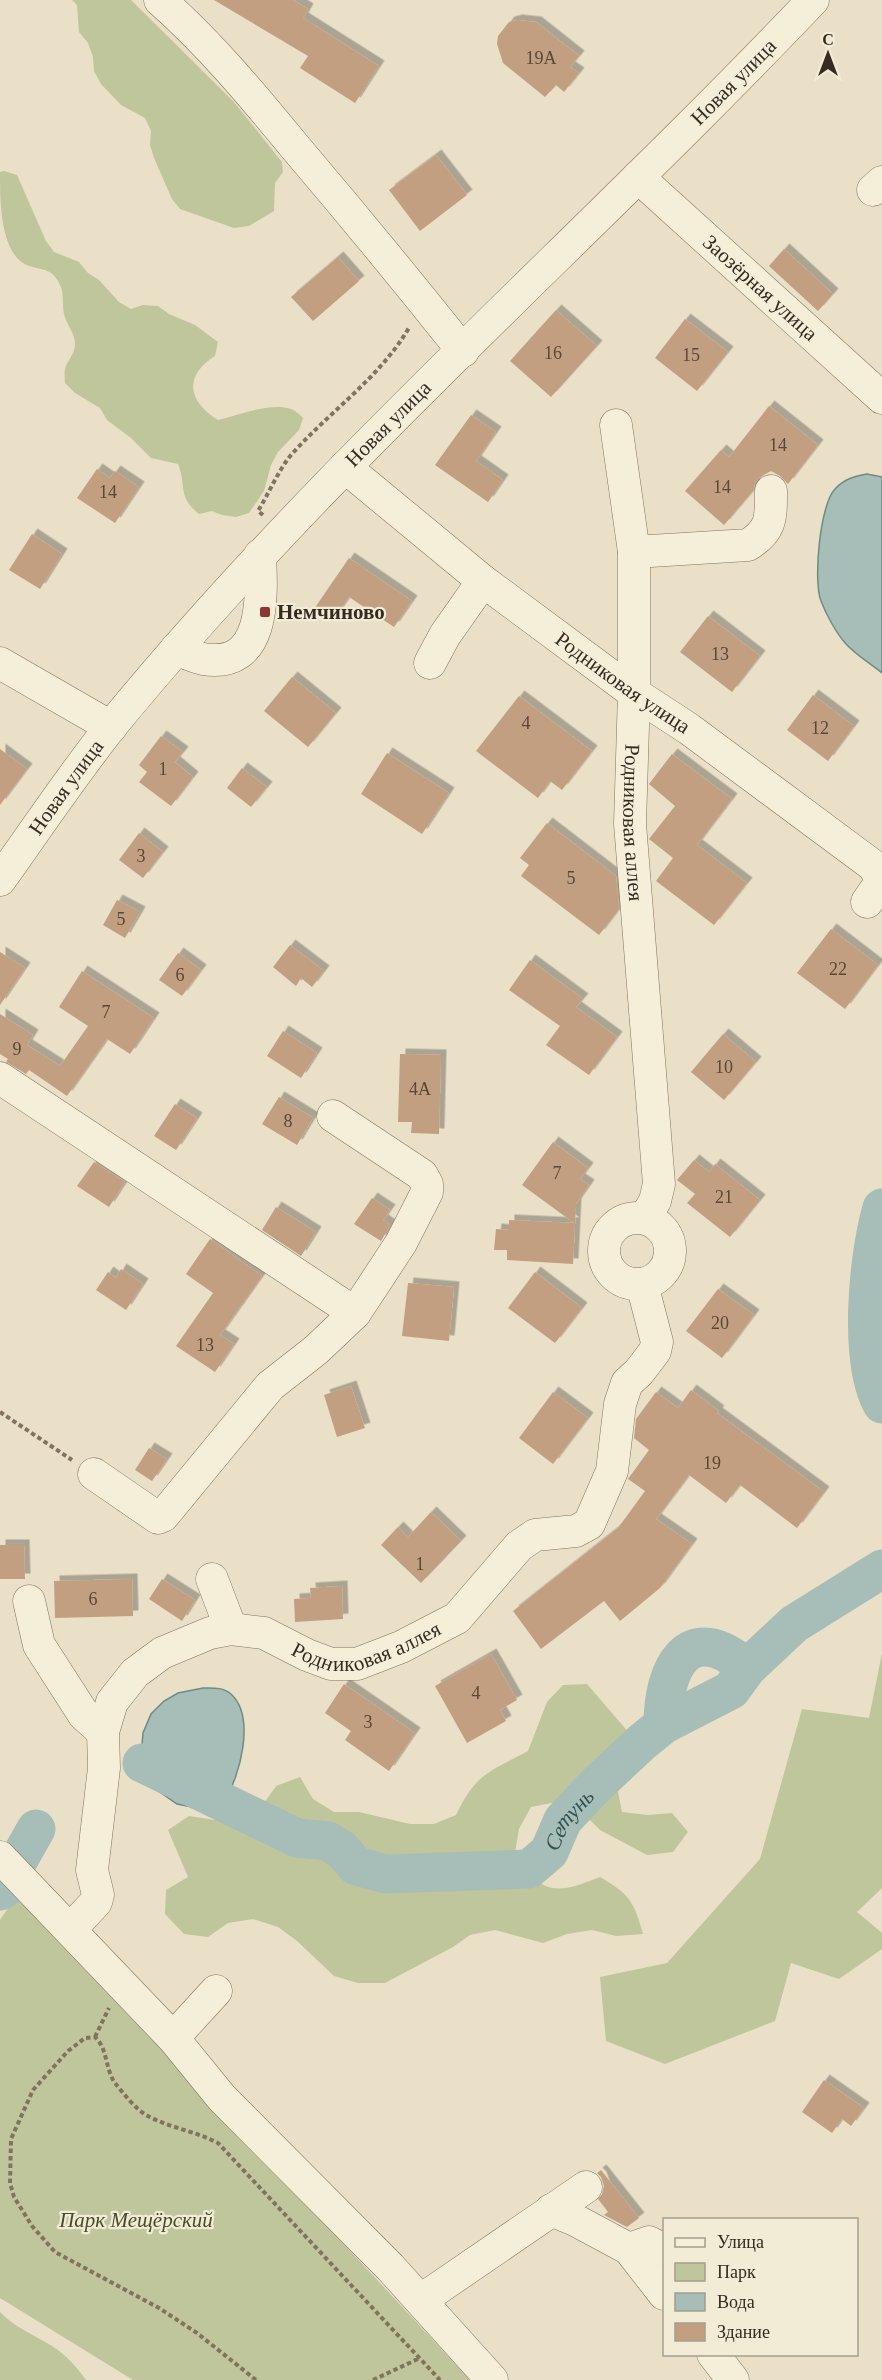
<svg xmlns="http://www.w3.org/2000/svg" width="882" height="2380" viewBox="0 0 882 2380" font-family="Georgia,serif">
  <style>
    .green { fill: #bfc69c }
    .water { fill: #a7bdb8; stroke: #6f8b85; stroke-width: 1.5 }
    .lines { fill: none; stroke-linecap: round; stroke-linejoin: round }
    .river { stroke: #a7bdb8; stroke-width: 39 }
    .building { fill: #c39f81; filter: url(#shadow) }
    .minor-casing { stroke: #83735e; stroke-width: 33 }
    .path { stroke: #83735e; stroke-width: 4; stroke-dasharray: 4.5 3; stroke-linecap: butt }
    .minor { stroke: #f5eed9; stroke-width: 32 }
    .poi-dot { fill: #8b3835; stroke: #f2ebd5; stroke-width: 2 }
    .labels { text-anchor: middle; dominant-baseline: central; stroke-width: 4.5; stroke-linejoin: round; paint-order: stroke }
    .number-label { font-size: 18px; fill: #584838 }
    .street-label { font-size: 21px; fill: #352b20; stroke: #f2ebd5 }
    .poi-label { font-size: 21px; font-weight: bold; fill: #352b20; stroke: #f2ebd5; text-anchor: start }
    .park-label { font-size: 21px; font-style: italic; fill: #444f29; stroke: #f2ebd5 }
    .water-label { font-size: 22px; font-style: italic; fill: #315352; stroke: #f2ebd5 }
  </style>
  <defs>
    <filter id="shadow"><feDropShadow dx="5.5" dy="-5.5" stdDeviation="0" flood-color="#0004"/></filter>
  </defs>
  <rect width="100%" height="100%" fill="#e9e0c7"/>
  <!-- green -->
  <path class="green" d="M 72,0 L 131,0 L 234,102 L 282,162 L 283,172 L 275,183 L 274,211 L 249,226 L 234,228 L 180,209 L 172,199 L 154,158 L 150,145 L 151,131 L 145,118 L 121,105 L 101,84 L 94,71 L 93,57 L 88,43 L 79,32 L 77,5 Z
    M 4,171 L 17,175 L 46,241 L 54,252 L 79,262 L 88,273 L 99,280 L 119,302 L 131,309 L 143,305 L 158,306 L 169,314 L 195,325 L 218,342 L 215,356 C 183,376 188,402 218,420 C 239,415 270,402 291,409 C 295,410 300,415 303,418 L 299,430 L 278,452 L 271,465 L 264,491 L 249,513 L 236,517 L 222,515 L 212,511 L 199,514 C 177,496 187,487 178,464 L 151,458 L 131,438 L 107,420 L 100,408 L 75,393 L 65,383 C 65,379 64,373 65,369 C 67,360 75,355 75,344 C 75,333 66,324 64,314 C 62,305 64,295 61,287 C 53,268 45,271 29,266 C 0,256 0,201 0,172 Z
    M 882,1653 L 882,1888 L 857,1912 L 882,1933 L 882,1949 L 839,1979 L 791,1963 L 775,2021 L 665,2064 L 606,2041 L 600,1977 L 667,1963 L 760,1859 L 802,1709 L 869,1718 Z
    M 587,1684 L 636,1741 L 629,1765 L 617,1787 L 622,1812 L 648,1815 L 672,1813 L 688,1832 L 673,1852 L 647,1855 L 600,1830 L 582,1812 L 557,1802 L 531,1807 L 519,1829 L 515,1853 C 540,1895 556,1895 600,1877 C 629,1894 634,1901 643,1934 L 616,1936 L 592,1930 L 567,1934 L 543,1943 L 495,1930 L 470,1935 L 453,1947 L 385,1983 L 358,1983 L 334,1976 L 297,1941 L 278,1927 L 253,1919 L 228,1923 L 208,1937 L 184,1934 L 165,1914 L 166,1890 L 188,1877 L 168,1830 L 189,1816 L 215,1820 L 240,1818 L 262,1806 L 276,1786 L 300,1777 L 313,1799 L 334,1812 L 359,1812 L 410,1824 L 434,1824 L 456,1815 C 476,1773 489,1772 528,1751 L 547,1702 L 563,1685 Z
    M 18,1893 L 470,2380 L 133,2380 L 0,2298 L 0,1920 Z
    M 0,2312 C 14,2327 34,2335 52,2346 C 66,2355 77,2367 86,2380 L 0,2380 Z"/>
  <!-- water -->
  <path class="water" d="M 867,474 L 882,477 L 882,673 C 871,664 856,655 846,644 C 836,633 826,614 821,601 C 813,581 820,504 835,489 C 844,479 855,476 867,474 Z
    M 203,1688 C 213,1688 223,1687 231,1694 C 256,1717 240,1777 224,1801 L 197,1808 L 177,1804 L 154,1788 L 141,1757 L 143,1733 L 151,1714 L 164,1701 L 178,1693 Z"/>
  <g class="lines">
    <!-- river -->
    <g class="river">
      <path d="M 882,1208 C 868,1256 858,1360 882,1404"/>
      <path d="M 663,1725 C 663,1668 688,1617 747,1668"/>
      <path id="s1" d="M 142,1763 L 297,1838 L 328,1841 L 342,1850 L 356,1866 L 386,1874 L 529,1869 L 549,1852 L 563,1820 L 595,1786 L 642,1742 L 663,1725 L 731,1690 L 747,1668 L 794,1624 L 882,1569"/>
      <path d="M 0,1891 L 8,1886 L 14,1868 L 36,1829"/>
    </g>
  </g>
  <!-- building -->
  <path class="building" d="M 214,0 L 293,0 L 308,9 L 303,18 L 379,66 L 355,103 L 300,68 L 308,56 Z
    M 517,20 L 536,22 L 579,56 L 570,67 L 579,73 L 564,92 L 556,85 L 545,97 L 503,63 L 497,44 L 498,36 L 509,22 Z
    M 436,155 L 467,195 L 420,231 L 389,190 Z
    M 784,249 L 833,294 L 818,311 L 769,266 Z
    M 338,257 L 359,281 L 313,321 L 291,297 Z
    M 556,310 L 597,346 L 551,397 L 510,361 Z
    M 685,319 L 728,352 L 697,391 L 655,358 Z
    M 769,406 L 818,445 L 788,484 L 780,476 L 771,471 L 762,476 L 755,483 L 753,491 L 724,525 L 685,491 L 721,450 L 729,457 Z
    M 471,415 L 496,432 L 476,461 L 503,480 L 488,502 L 435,465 Z
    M 97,469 L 110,478 L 115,471 L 139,487 L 115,523 L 77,498 Z
    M 32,534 L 62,554 L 40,589 L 9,570 Z
    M 349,558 L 412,601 L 394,627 L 349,597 L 332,621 L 314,609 Z
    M 708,616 L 760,656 L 732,692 L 680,652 Z
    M 292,677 L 336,713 L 308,747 L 264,711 Z
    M 813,695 L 854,726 L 828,761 L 787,730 Z
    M 519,696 L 592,751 L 562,790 L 550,781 L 538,798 L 476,751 Z
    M 161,736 L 183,752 L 175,762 L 193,777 L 171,806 L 139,782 L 147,772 L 139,765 Z
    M 0,749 L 27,769 L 0,805 Z
    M 387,753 L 449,793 L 422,834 L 361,794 Z
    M 672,754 L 732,799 L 697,845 L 747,883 L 714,925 L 656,881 L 673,858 L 649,839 L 675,806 L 649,784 Z
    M 242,768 L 267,787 L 251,807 L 227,788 Z
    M 547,823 L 616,876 L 619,909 L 599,935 L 521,876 L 529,865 L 520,858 Z
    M 139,833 L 163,852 L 143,878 L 119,860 Z
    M 117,900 L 140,912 L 125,938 L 103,925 Z
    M 831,929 L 878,965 L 845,1009 L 797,973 Z
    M 290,945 L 324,971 L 312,987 L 301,978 L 296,986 L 273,967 Z
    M 0,952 L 25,968 L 0,1005 Z
    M 178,953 L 201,970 L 182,996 L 159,980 Z
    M 530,960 L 583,999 L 576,1007 L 617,1037 L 589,1075 L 546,1045 L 560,1026 L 509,990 Z
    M 82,971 L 154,1018 L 130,1054 L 107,1039 L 67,1096 L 29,1070 L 26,1074 L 6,1062 L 8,1059 L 0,1054 L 0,1014 L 33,1035 L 27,1045 L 60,1066 L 88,1026 L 59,1007 Z
    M 283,1031 L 317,1053 L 301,1078 L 267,1056 Z
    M 723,1034 L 756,1062 L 724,1100 L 691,1072 Z
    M 400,1054 L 441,1055 L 439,1134 L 411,1133 L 412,1122 L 398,1122 Z
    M 279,1097 L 313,1118 L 297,1145 L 262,1124 Z
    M 175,1104 L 197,1118 L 176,1150 L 154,1136 Z
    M 553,1142 L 588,1168 L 580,1179 L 589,1185 L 576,1204 L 573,1264 L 507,1260 L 507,1250 L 494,1250 L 496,1229 L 509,1230 L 509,1220 L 574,1223 L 522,1185 Z
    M 694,1160 L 709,1172 L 715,1164 L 760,1200 L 730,1237 L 687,1203 L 695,1194 L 677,1180 Z
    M 94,1162 L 125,1182 L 109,1207 L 77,1186 Z
    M 372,1198 L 390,1210 L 383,1220 L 390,1225 L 381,1241 L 354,1224 Z
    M 276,1207 L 316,1232 L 301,1256 L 262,1230 Z
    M 210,1239 L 262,1276 L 220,1335 L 234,1344 L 215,1372 L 176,1346 L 213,1293 L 186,1274 Z
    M 121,1269 L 143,1284 L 126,1310 L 96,1290 L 108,1272 L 116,1278 Z
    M 535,1272 L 582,1308 L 555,1343 L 508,1308 Z
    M 408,1283 L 454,1287 L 449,1341 L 402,1336 Z
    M 718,1289 L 754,1315 L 722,1358 L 686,1331 Z
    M 351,1386 L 365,1428 L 337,1437 L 324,1395 Z
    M 691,1390 L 719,1411 L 717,1413 L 824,1492 L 797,1528 L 740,1485 L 726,1503 L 689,1475 L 656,1519 L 692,1544 L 660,1588 L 620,1621 L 604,1601 L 541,1649 L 513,1611 L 618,1528 L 645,1491 L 628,1479 L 649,1450 L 634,1438 L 636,1419 L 656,1392 L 678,1408 Z
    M 553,1392 L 588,1418 L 553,1464 L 519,1438 Z
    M 149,1448 L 167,1459 L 152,1481 L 135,1470 Z
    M 431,1512 L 461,1541 L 421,1583 L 381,1545 L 398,1527 L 408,1537 Z
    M 0,1545 L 24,1545 L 25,1579 L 0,1579 Z
    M 132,1579 L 133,1616 L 55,1618 L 54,1581 Z
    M 162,1579 L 195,1600 L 182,1621 L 149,1599 Z
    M 342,1586 L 343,1619 L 295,1622 L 294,1599 L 311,1598 L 310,1588 Z
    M 491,1654 L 517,1700 L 500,1710 L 506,1721 L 467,1743 L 435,1686 Z
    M 344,1684 L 415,1733 L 389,1771 L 345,1740 L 351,1731 L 325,1713 Z
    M 824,2080 L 864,2108 L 851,2126 L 842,2119 L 832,2133 L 802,2112 Z
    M 601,2170 L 639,2218 L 627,2227 L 604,2215 L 608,2212 L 598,2199 L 602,2194 L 604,2186 L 601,2177 L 597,2173 Z"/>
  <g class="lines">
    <defs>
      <g id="minor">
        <path d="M 160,0 C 210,44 253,96 295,147 C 352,214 408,282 463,351"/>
        <path id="s2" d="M 638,177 L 882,398"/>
        <path d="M 873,190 L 882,182"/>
        <path id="s3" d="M 616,425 L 634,552 L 634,693 L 630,824 L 659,1184 L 655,1201 L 645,1218"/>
        <path id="s4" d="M 345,467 L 483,581 L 634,693 L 689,729 L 875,867 L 881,882 L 867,902"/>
        <path d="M 634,552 L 748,545 C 772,530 771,518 771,491"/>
        <path d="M 176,649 C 185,653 194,657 203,659 C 266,670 262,596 260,555"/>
        <path d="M 0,663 L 111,727"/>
        <path d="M 430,663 L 445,635 L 483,581"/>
        <path id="s5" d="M 0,880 C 37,828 73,774 113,724 C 326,464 582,243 813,0"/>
        <path d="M 0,1078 L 355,1313"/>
        <circle cx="637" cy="1251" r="33"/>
        <path d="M 94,1474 L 158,1518 L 163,1516 L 270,1386 L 316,1350 L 355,1313 L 401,1243 L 427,1192 L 427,1184 L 422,1175 L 333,1116"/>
        <path d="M 212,1579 L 231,1629"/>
        <path d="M 29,1601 L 39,1645 L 84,1715 L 103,1732"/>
        <path d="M 0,1857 L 173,2038 L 222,2098 L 390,2267 L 492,2380"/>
        <path id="s6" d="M 70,1930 L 96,1902 L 98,1895 L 92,1870 L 104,1768 L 103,1732 L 112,1702 L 135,1673 L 162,1653 L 210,1633 L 231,1629 L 264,1633 L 307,1655 L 331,1664 L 357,1664 L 401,1647 L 457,1618 L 519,1546 L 535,1535 L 576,1531 L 589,1524 L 612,1471 L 620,1404 L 627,1383 L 639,1372 L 655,1351 L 657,1342 L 642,1284"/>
        <path d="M 173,2038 L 216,1991"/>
        <path d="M 551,2210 L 575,2220 L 629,2249 L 664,2294"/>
        <path d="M 629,2249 L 649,2242 L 664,2250"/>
        <path d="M 421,2300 L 586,2187"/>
        <path d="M 713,2354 L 733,2380"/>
      </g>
    </defs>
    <!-- minor casing -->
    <use href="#minor" class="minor-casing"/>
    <!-- path -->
    <path class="path" d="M 263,515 L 258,511 C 269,493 278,471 291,455 C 330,411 381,377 410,326
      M 0,1412 L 72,1460
      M 95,2037 L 109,2008
      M 256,2380 L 197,2333 L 159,2308 L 55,2252 L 32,2226 L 14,2197 L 10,2183 L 11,2139 L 33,2090 L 68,2051 L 85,2038 L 95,2037 C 108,2049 105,2069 115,2083 C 124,2094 136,2110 148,2116 C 170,2128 195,2131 218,2143 L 440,2380
      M 373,2380 L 420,2358"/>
    <!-- minor -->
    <use href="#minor" class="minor"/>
  </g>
  <!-- markers -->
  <rect class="poi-dot" x="259" y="606" width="12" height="12" rx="3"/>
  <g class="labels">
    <!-- number labels -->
    <g class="number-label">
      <text x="541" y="58">19А</text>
      <text x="553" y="353">16</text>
      <text x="691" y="355">15</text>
      <text x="778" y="445">14</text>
      <text x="722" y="487">14</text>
      <text x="108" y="492">14</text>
      <text x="720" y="654">13</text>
      <text x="526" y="723">4</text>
      <text x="820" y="728">12</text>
      <text x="163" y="769">1</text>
      <text x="141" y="856">3</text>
      <text x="571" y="878">5</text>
      <text x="121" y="919">5</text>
      <text x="838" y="969">22</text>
      <text x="180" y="975">6</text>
      <text x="106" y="1012">7</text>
      <text x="17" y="1049">9</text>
      <text x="724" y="1067">10</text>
      <text x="420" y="1089">4А</text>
      <text x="288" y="1121">8</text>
      <text x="557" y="1173">7</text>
      <text x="724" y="1197">21</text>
      <text x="720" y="1323">20</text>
      <text x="205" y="1345">13</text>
      <text x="712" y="1463">19</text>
      <text x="420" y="1564">1</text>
      <text x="93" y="1599">6</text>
      <text x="476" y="1693">4</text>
      <text x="368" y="1722">3</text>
    </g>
    <!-- street labels -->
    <g class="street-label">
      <text stroke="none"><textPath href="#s5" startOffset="1086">Новая улица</textPath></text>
      <text stroke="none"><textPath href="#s2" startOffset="165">Заозёрная улица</textPath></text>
      <text stroke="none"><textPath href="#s5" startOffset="600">Новая улица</textPath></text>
      <text stroke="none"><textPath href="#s4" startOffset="352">Родниковая улица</textPath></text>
      <text stroke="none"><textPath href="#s5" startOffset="114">Новая улица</textPath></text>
      <text stroke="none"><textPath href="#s3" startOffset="399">Родниковая аллея</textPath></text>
      <text stroke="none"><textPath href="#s6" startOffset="530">Родниковая аллея</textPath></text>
    </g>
    <!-- poi labels -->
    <g class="poi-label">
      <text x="277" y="612">Немчиново</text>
    </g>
    <!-- park labels -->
    <g class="park-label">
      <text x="136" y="2220">Парк Мещёрский</text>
    </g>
    <!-- water labels -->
    <g class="water-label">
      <text stroke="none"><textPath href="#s1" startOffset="480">Сетунь</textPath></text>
    </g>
  </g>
  <!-- legend -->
  <rect x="663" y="2218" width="195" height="138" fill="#f2ebd5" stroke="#a69e8d" stroke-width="1.5"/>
  <rect x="675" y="2238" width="30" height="9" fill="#f5eed9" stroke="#a69e8d" stroke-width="1.5"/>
  <text x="717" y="2248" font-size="18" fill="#352b20">Улица</text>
  <rect x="675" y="2263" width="30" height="18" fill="#bfc69c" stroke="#a69e8d" stroke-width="1.5"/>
  <text x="717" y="2278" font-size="18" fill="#352b20">Парк</text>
  <rect x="675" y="2293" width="30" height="18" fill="#a7bdb8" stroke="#a69e8d" stroke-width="1.5"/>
  <text x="717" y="2308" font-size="18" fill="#352b20">Вода</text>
  <rect x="675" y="2323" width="30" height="18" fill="#c39f81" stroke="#a69e8d" stroke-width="1.5"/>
  <text x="717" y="2338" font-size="18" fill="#352b20">Здание</text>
  <!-- north arrow -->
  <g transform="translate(828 54)" stroke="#f2ebd5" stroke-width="4.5" paint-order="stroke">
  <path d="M0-4.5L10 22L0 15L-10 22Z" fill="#352b20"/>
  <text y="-9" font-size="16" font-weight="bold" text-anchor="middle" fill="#352b20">С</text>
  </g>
</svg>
